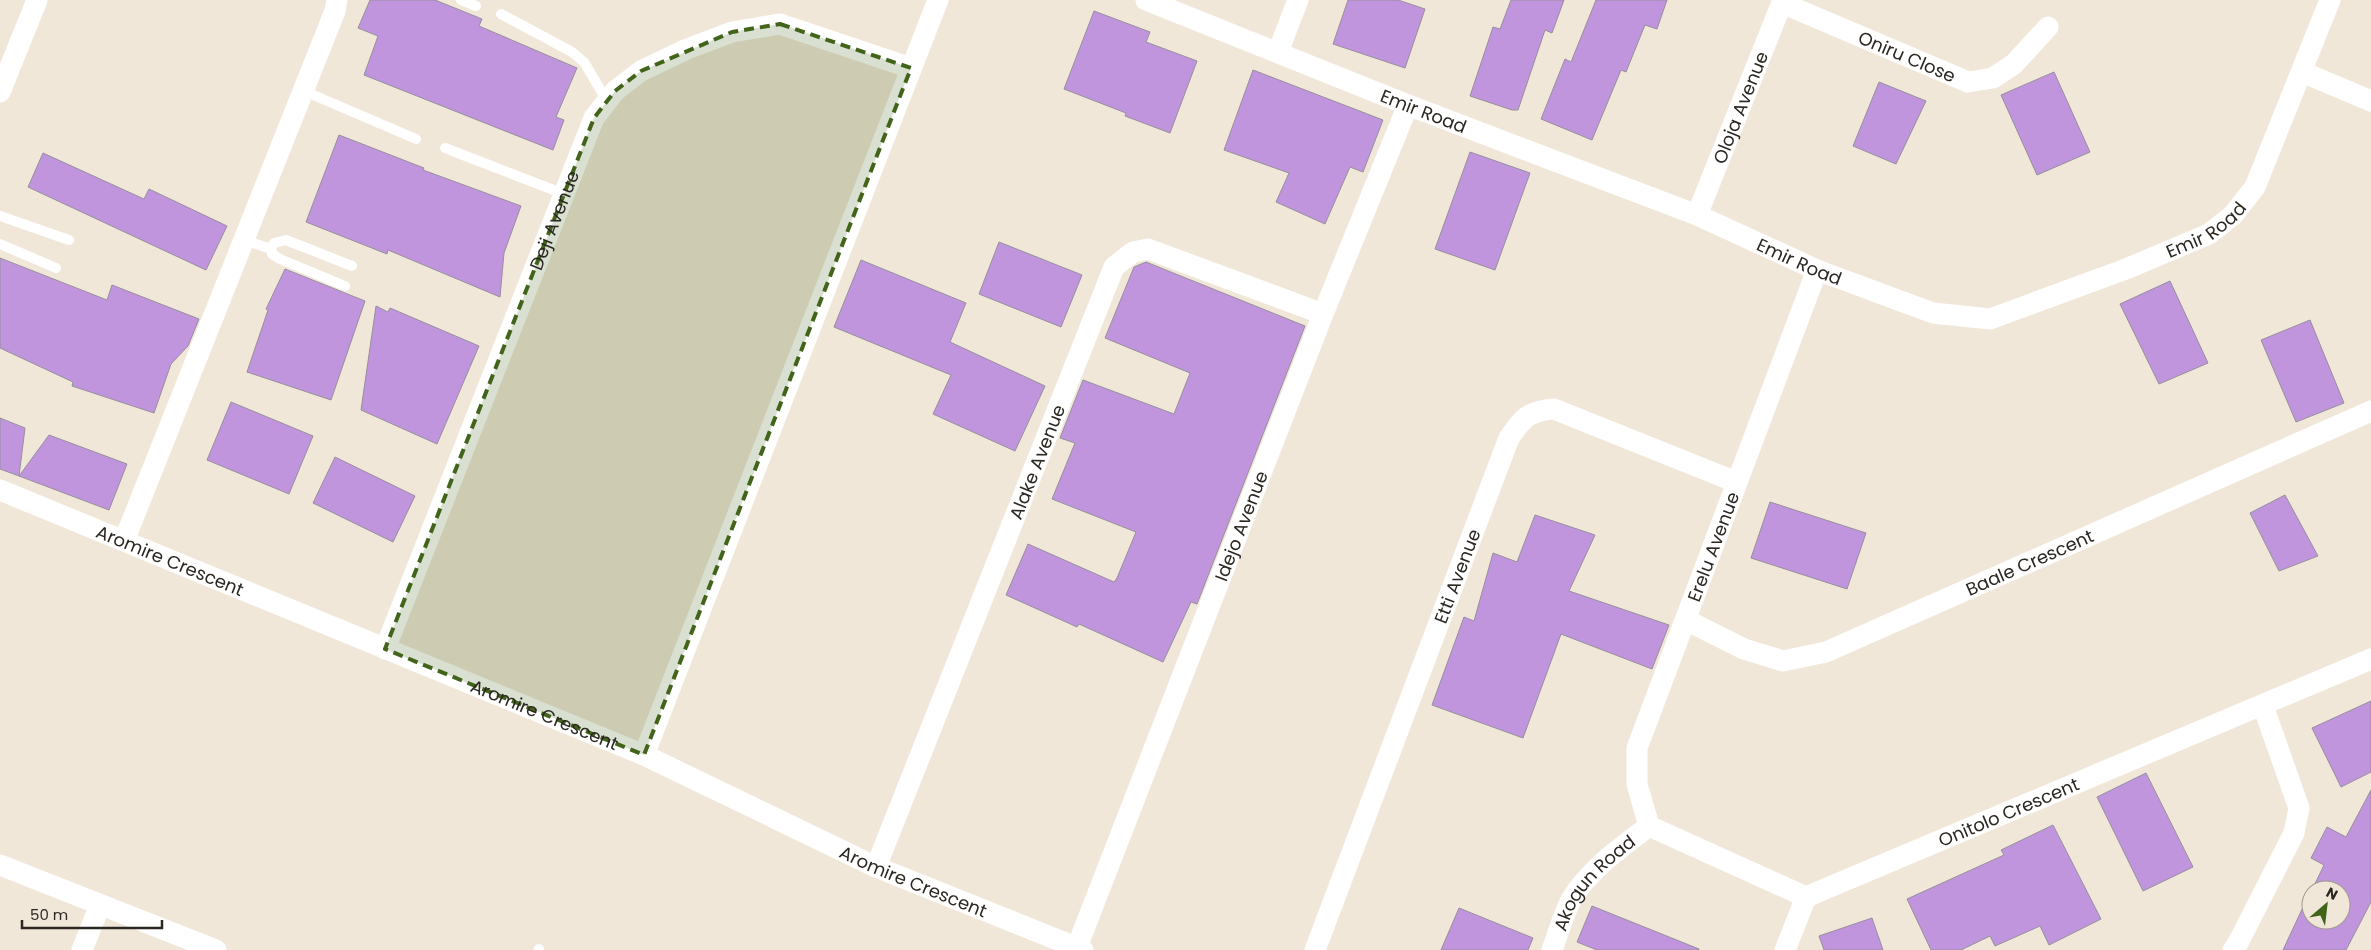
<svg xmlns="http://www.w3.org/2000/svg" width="2371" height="950" viewBox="0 0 2371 950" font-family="Poppins,sans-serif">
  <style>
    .building { fill: #c095de; stroke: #968f9c }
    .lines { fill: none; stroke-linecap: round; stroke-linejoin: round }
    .service { stroke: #fff; stroke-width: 10 }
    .minor { stroke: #fff; stroke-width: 21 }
    .marked { fill: #42641a; fill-opacity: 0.2; stroke: #42641a; stroke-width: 4; stroke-dasharray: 10 6; stroke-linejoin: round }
    .labels { text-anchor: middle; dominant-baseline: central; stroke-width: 4.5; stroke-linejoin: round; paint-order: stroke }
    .street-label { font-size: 18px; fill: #2b2722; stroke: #f1e7d9 }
  </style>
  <rect width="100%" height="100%" fill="#f1e7d9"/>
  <!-- building -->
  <path class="building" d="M 370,0 L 435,0 L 482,19 L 479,26 L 577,68 L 556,117 L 564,120 L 553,150 L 364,75 L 378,36 L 358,28 Z
    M 1348,0 L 1398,0 L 1425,9 L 1405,68 L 1333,44 Z
    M 1511,0 L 1564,0 L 1552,33 L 1545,30 L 1518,110 L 1512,110 L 1470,96 L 1493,27 L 1500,29 Z
    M 1596,0 L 1667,0 L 1657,29 L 1645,25 L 1626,72 L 1621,70 L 1592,140 L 1541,119 L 1565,59 L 1571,62 Z
    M 1094,11 L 1150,32 L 1146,42 L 1197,61 L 1170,133 L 1125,116 L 1126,113 L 1064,89 Z
    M 1253,70 L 1383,120 L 1363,172 L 1350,167 L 1325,224 L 1276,202 L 1289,173 L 1224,150 Z
    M 2054,72 L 2090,152 L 2037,175 L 2001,95 Z
    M 1879,82 L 1926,101 L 1896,164 L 1853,146 Z
    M 339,135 L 424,168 L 423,170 L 521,206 L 504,253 L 500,297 L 388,250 L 387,254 L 306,222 Z
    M 1470,152 L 1530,173 L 1495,270 L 1435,249 Z
    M 43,153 L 144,199 L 149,189 L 227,226 L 206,270 L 28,187 Z
    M 999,242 L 1082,275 L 1061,327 L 979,294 Z
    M 0,258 L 107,300 L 112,285 L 199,319 L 188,346 L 171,364 L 154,413 L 72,386 L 73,382 L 0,348 Z
    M 861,260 L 966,303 L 950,342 L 1045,386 L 1015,451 L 933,414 L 951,375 L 834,327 Z
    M 1146,262 L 1305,326 L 1197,604 L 1191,602 L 1163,662 L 1079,624 L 1077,627 L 1006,595 L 1028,544 L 1114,582 L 1117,578 L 1136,532 L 1052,499 L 1075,443 L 1060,438 L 1083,380 L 1174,414 L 1190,373 L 1105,338 L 1134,267 Z
    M 285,269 L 365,301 L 331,400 L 247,372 L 268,310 L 266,309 Z
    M 2170,281 L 2208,363 L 2159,384 L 2120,304 Z
    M 376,306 L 388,312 L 390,308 L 479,346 L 437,444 L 361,410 Z
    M 2310,320 L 2344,403 L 2296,422 L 2261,340 Z
    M 231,402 L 313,436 L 289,494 L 207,460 Z
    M 0,418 L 25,428 L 19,476 L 0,469 Z
    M 49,435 L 127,464 L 109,510 L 19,476 Z
    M 335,457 L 415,496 L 393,542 L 313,503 Z
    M 2285,495 L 2318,556 L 2279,571 L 2250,513 Z
    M 1770,502 L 1866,533 L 1847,589 L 1751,558 Z
    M 1535,515 L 1595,535 L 1569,591 L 1669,625 L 1652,669 L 1561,634 L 1523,738 L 1432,705 L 1464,617 L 1474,621 L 1493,553 L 1517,562 Z
    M 2371,701 L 2371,772 L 2341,787 L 2312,728 Z
    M 2146,773 L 2193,867 L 2143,891 L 2097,797 Z
    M 2371,790 L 2371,902 L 2346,950 L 2283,950 L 2311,890 L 2311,920 L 2341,920 L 2341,890 L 2312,890 L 2324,865 L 2311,858 L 2327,827 L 2346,837 Z
    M 2053,825 L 2101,919 L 2049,945 L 2040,926 L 1995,946 L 1990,936 L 1961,950 L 1931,950 L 1907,899 L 2004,855 L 2001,850 Z
    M 1592,906 L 1699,949 L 1699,950 L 1597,950 L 1577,942 Z
    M 1459,908 L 1533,938 L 1528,950 L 1441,950 Z
    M 1872,918 L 1883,950 L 1824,950 L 1819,936 Z"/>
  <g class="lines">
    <!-- service -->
    <path class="service" d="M 461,0 L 476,6
      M 501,14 L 572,52 L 584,62 L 607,101
      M 304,91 L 416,139
      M 445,148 L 564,194
      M 0,216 L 69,240
      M 244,240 L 271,249 L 272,254 L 280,259 L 345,286
      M 0,244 L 56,268
      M 271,249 L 274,243 L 286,240 L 352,266
      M 539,950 L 539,949"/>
    <!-- minor -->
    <g class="minor">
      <path id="s1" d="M 1146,0 L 1408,105 L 1697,215 L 1817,270 L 1933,313 L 1990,319 L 2126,269 L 2209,234 L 2233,215 L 2255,187 L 2330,0"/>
      <path id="s2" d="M 1782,3 L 1968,82 L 1993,78 L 2014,64 L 2048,27"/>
      <path d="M 1278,52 L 1298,0"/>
      <path d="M 2302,72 L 2371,101"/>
      <path d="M 0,92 L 37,0"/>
      <path id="s3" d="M 1697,215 L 1783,0"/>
      <path id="s4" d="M 0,490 L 644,755 L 876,867 L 1083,950"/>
      <path d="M 124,541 L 335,11 L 337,0"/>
      <path id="s5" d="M 1686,620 L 1744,649 L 1783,661 L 1826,652 L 2371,411"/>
      <path id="s6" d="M 385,649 L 594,118 L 615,91 L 641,71 L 687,49 L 732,32 L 780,24 L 911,68"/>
      <path d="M 644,755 L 938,0"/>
      <path id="s7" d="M 1649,826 L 1806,897 L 2371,659"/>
      <path id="s8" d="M 1649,826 L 1637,784 L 1637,748 L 1817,270"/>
      <path d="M 0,865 L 216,950"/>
      <path id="s9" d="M 876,867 L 1114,267 L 1133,252 L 1148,249 L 1323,314"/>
      <path id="s10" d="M 1077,947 L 1323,314 L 1408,105"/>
      <path d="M 82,950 L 100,905"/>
      <path id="s11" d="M 1315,950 L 1509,438 C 1523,418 1528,411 1554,409 L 1736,482"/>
      <path id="s12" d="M 1552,950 C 1558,934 1563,915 1571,900 C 1589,869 1622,847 1649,826"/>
      <path d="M 1785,950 L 1806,897"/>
      <path d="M 2233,950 L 2238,943 L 2294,833 L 2299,808 L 2263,706"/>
    </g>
  </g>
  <!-- marked area -->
  <path class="marked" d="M 780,24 L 911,68 L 644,755 L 385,649 L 594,118 L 615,91 L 641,71 L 732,32 Z"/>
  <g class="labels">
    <!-- street labels -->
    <g class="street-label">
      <text stroke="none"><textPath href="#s2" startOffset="136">Oniru Close</textPath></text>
      <text stroke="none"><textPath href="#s3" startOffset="116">Oloja Avenue</textPath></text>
      <text stroke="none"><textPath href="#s1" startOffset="299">Emir Road</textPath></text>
      <text stroke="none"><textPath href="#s6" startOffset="461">Deji Avenue</textPath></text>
      <text stroke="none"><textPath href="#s1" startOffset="1139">Emir Road</textPath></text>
      <text stroke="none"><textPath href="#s1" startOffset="704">Emir Road</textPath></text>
      <text stroke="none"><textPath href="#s9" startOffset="436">Alake Avenue</textPath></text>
      <text stroke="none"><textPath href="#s10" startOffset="452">Idejo Avenue</textPath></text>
      <text stroke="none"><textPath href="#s8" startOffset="295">Erelu Avenue</textPath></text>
      <text stroke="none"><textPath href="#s4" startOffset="184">Aromire Crescent</textPath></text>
      <text stroke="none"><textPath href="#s5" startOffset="372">Baale Crescent</textPath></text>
      <text stroke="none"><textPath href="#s11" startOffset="400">Etti Avenue</textPath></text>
      <text stroke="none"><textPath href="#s4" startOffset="589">Aromire Crescent</textPath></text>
      <text stroke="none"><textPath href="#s7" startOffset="392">Onitolo Crescent</textPath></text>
      <text stroke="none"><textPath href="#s4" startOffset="994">Aromire Crescent</textPath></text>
      <text stroke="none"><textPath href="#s12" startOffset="81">Akogun Road</textPath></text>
    </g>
  </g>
  <!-- north arrow -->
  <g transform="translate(2326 905) rotate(28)"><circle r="24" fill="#f1e7d9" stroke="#a29a90"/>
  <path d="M0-4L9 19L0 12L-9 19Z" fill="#42641a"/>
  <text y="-8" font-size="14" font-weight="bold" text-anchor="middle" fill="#2b2722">N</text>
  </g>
  <!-- scale -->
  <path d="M22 920v8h140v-8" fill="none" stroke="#2b2722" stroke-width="2.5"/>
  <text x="30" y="920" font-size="15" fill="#2b2722" stroke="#f1e7d9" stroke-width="4" paint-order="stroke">50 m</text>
</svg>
